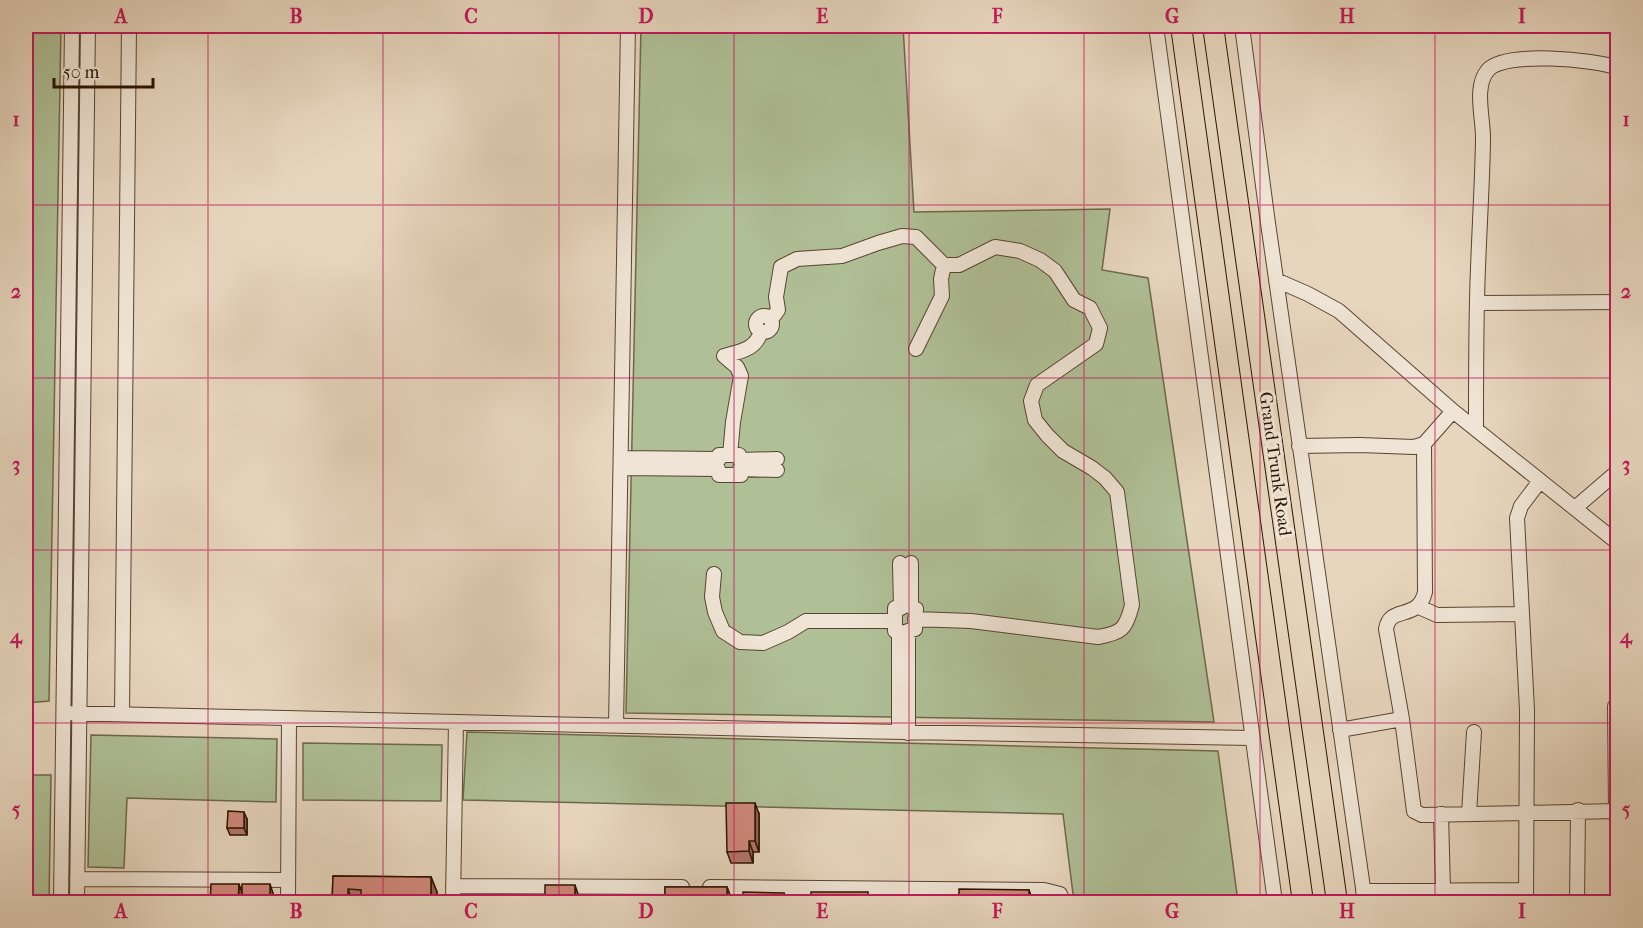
<svg xmlns="http://www.w3.org/2000/svg" width="1643" height="928" viewBox="0 0 1643 928" font-family="'IM FELL French Canon',serif">
  <style>
    .green { fill: #afbf96; stroke: #6c694b; stroke-width: 1.5 }
    .lines { fill: none; stroke-linecap: round; stroke-linejoin: round }
    .minor-casing { stroke: #594430; stroke-width: 16 }
    .highway-casing { stroke: #2a1300; stroke-width: 22 }
    .minor { stroke: #efe4d5; stroke-width: 14 }
    .highway { stroke: #e7d6be; stroke-width: 20 }
    .wall { fill: #b3756a; stroke: #2a1300; stroke-width: 1.5 }
    .shaded-wall { fill: #925f56; stroke: #2a1300; stroke-width: 1.5 }
    .building { fill: #d0887b; stroke: #2a1300; stroke-width: 1.5 }
    .grid { fill: none; stroke: #c2185b; stroke-width: 1.5; stroke-opacity: 0.55 }
    .labels { text-anchor: middle; dominant-baseline: central; stroke-width: 6; stroke-linejoin: round; paint-order: stroke }
    .street-label { font-size: 18px; fill: #2a1300; stroke: #efe4d5 }
    .neatline { fill: none; stroke: #c2185b; stroke-width: 2 }
    .grid-label { font-size: 20px; text-anchor: middle; font-weight: bold; fill: #c2185b }
  </style>
  <rect width="100%" height="100%" fill="#e7d6be"/>
  <filter id="stains"><feTurbulence type="fractalNoise" baseFrequency=".00333" numOctaves="4"/><feColorMatrix values="0 0 0 0 .2 0 0 0 0 .09 0 0 0 0 .02 0 0 0 .5 -.17"/></filter>
  <radialGradient id="worn" r=".72"><stop offset=".6" stop-color="#630" stop-opacity="0"/><stop offset="1" stop-color="#630" stop-opacity=".3"/></radialGradient>
  <!-- green -->
  <path class="green" d="M 26,26 L 61,26 L 49,701 L 26,703 Z
    M 641,26 L 903,26 L 914,212 L 1110,209 L 1102,270 L 1148,278 L 1214,722 L 626,713 Z
    M 467,732 L 1218,751 L 1238,902 L 1074,902 L 1063,814 L 463,800 Z
    M 91,735 L 277,739 L 276,802 L 127,798 L 124,868 L 88,867 Z
    M 303,743 L 442,745 L 441,801 L 303,800 Z
    M 26,775 L 51,775 L 49,902 L 26,902 Z"/>
  <g class="lines">
    <defs>
      <path id="minor" d="M 1156,26 L 1275,902
        M 1242,26 L 1267,216 L 1365,902
        M 1276,280 L 1308,294 L 1339,311 L 1453,411 L 1618,543
        M 1477,303 L 1618,302
        M756 324a8 8 0 1 1 16 0a8 8 0 1 1-16 0Z
        M 769,318 L 772,318 L 778,310 L 776,297 L 781,267 L 797,259 L 842,256 L 878,243 L 902,236 L 916,237 L 944,265
        M 1476,429 C 1476,387 1476,344 1477,301 C 1478,248 1482,195 1483,141 C 1484,120 1473,87 1488,70 C 1505,51 1594,59 1618,68
        M 1424,444 L 1425,592 C 1418,622 1390,604 1386,629 L 1402,719 L 1414,811 L 1422,815 L 1618,811
        M 1299,446 L 1360,445 L 1414,447 L 1424,444 L 1453,411
        M 730,455 L 733,422 L 741,376 L 737,367 L 724,356 C 741,351 755,350 761,332
        M 622,458 L 719,459 L 719,455 L 739,455 L 740,460 L 777,459
        M 621,468 L 718,469 L 719,475 L 741,475 L 740,469 L 777,470
        M 1575,508 L 1618,471
        M 714,574 L 712,597 L 715,612 L 723,631 L 740,642 L 763,643 L 788,632 L 806,621 L 895,621
        M 1419,607 L 1437,615 L 1521,614
        M 915,619 L 971,621 L 1098,637 C 1122,633 1126,629 1132,605 L 1117,492 L 1105,478 L 1092,468 L 1063,451 L 1047,435 L 1035,420 L 1031,401 L 1037,385 L 1096,344 L 1100,328 L 1090,308 L 1074,300 L 1055,271 L 1040,260 L 1020,251 L 995,247 L 959,265 L 944,265 L 941,279 L 942,296 L 916,349
        M 1615,706 L 1616,811
        M 64,713 L 850,731 L 1253,738
        M 122,714 L 129,26
        M 616,726 L 628,26
        M 1340,730 L 1402,719
        M 899,732 L 899,631 L 895,631 L 895,608 L 901,608 L 900,563
        M 908,733 L 908,631 L 915,629 L 916,609 L 911,607 L 911,563
        M 1441,814 L 1443,890
        M 1469,814 L 1474,732
        M 77,879 L 288,880
        M 453,886 L 682,887
        M 710,887 L 1044,890 L 1060,894 L 1063,902
        M 1363,891 L 1526,890
        M 61,902 L 72,26
        M 77,902 L 88,26
        M 288,902 L 289,718
        M 453,902 L 456,722
        M 1526,902 L 1527,710 L 1517,518 L 1521,506 L 1540,481
        M 1577,902 L 1578,810"/>
      <path id="highway" d="M 1181,26 L 1303,902
        M 1213,26 L 1337,902"/>
    </defs>
    <!-- minor casing -->
    <use href="#minor" class="minor-casing"/>
    <!-- highway casing -->
    <use href="#highway" class="highway-casing"/>
    <!-- minor -->
    <use href="#minor" class="minor"/>
    <!-- highway -->
    <use href="#highway" class="highway"/>
  </g>
  <!-- wall -->
  <path class="wall" d="M 759,814 L 759,852 L 753,852 L 753,863 L 731,863 L 727,852 Z
    M 247,819 L 247,835 L 230,835 L 227,828 Z
    M 333,876 L 431,877 L 437,892 L 436,903 L 332,903 Z
    M 665,887 L 727,887 L 731,898 L 731,903 L 665,903 Z
    M 1029,890 L 1029,903 L 929,903 L 958,896 Z"/>
  <!-- shaded-wall -->
  <path class="shaded-wall" d="M 755,803 L 759,814 L 759,852 L 755,841 Z
    M 244,812 L 247,819 L 247,835 L 244,828 Z
    M 749,841 L 753,852 L 753,863 L 749,851 Z
    M 431,877 L 437,892 L 436,903 L 431,903 Z
    M 239,884 L 243,895 L 243,903 L 238,903 Z
    M 270,884 L 274,896 L 274,903 L 270,903 Z
    M 575,885 L 579,897 L 579,903 L 575,903 Z
    M 727,887 L 731,898 L 731,903 L 729,903 L 727,898 Z
    M 348,889 L 353,903 L 348,903 Z
    M 1029,890 L 1034,903 L 1029,903 Z
    M 784,893 L 787,900 L 787,903 L 784,903 Z"/>
  <!-- building -->
  <path class="building" d="M 726,803 L 755,803 L 755,841 L 749,841 L 749,851 L 727,852 Z
    M 228,811 L 244,812 L 244,828 L 227,828 Z
    M 333,876 L 431,877 L 431,903 L 361,903 L 361,890 L 348,889 L 348,903 L 332,903 Z
    M 211,884 L 239,884 L 238,903 L 210,903 Z
    M 242,884 L 270,884 L 270,903 L 242,903 Z
    M 545,885 L 575,885 L 575,903 L 545,903 Z
    M 665,887 L 727,887 L 727,898 L 694,897 L 693,903 L 686,903 L 686,897 L 671,897 L 671,903 L 665,903 Z
    M 959,889 L 1029,890 L 1029,903 L 1016,903 L 1016,901 L 999,901 L 999,903 L 984,903 L 984,900 L 959,899 Z
    M 743,892 L 784,893 L 784,903 L 743,902 Z
    M 811,892 L 868,892 L 868,903 L 811,903 Z
    M 870,895 L 897,895 L 897,903 L 870,903 Z
    M 929,896 L 958,896 L 958,903 L 929,903 Z"/>
  <!-- grid -->
  <path class="grid" d="M 208,26 L 208,902M 383,26 L 383,902M 559,26 L 559,902M 734,26 L 734,902M 909,26 L 909,902M 1084,26 L 1084,902M 1260,26 L 1260,902M 1435,26 L 1435,902M 26,205 L 1618,205M 26,378 L 1618,378M 26,550 L 1618,550M 26,723 L 1618,723"/>
  <g class="labels">
    <!-- street labels -->
    <g class="street-label">
      <text transform="translate(1275 464) rotate(82)">Grand Trunk Road</text>
    </g>
  </g>
  <!-- margin -->
  <rect width="1643" height="928" fill="none" stroke="#e7d6be" stroke-width="66"/>
  <!-- scale -->
  <path d="M54 78v9h99v-9" fill="none" stroke="#2a1300" stroke-width="3"/>
  <text x="63" y="78" font-size="18" fill="#2a1300" stroke="#efe4d5" stroke-width="4.5" paint-order="stroke">50 m</text>
  <rect x="33" y="33" width="1577" height="862" class="neatline"/>
  <g class="grid-label">
    <text x="121" y="23">A</text>
    <text x="296" y="23">B</text>
    <text x="471" y="23">C</text>
    <text x="646" y="23">D</text>
    <text x="822" y="23">E</text>
    <text x="997" y="23">F</text>
    <text x="1172" y="23">G</text>
    <text x="1347" y="23">H</text>
    <text x="1522" y="23">I</text>
    <text x="16" y="126">1</text>
    <text x="1626" y="126">1</text>
    <text x="16" y="298">2</text>
    <text x="1626" y="298">2</text>
    <text x="16" y="471">3</text>
    <text x="1626" y="471">3</text>
    <text x="16" y="643">4</text>
    <text x="1626" y="643">4</text>
    <text x="16" y="816">5</text>
    <text x="1626" y="816">5</text>
    <text x="121" y="918">A</text>
    <text x="296" y="918">B</text>
    <text x="471" y="918">C</text>
    <text x="646" y="918">D</text>
    <text x="822" y="918">E</text>
    <text x="997" y="918">F</text>
    <text x="1172" y="918">G</text>
    <text x="1347" y="918">H</text>
    <text x="1522" y="918">I</text>
  </g>
  <rect width="100%" height="100%" filter="url(#stains)"/>
  <rect width="100%" height="100%" fill="url(#worn)"/>
</svg>
